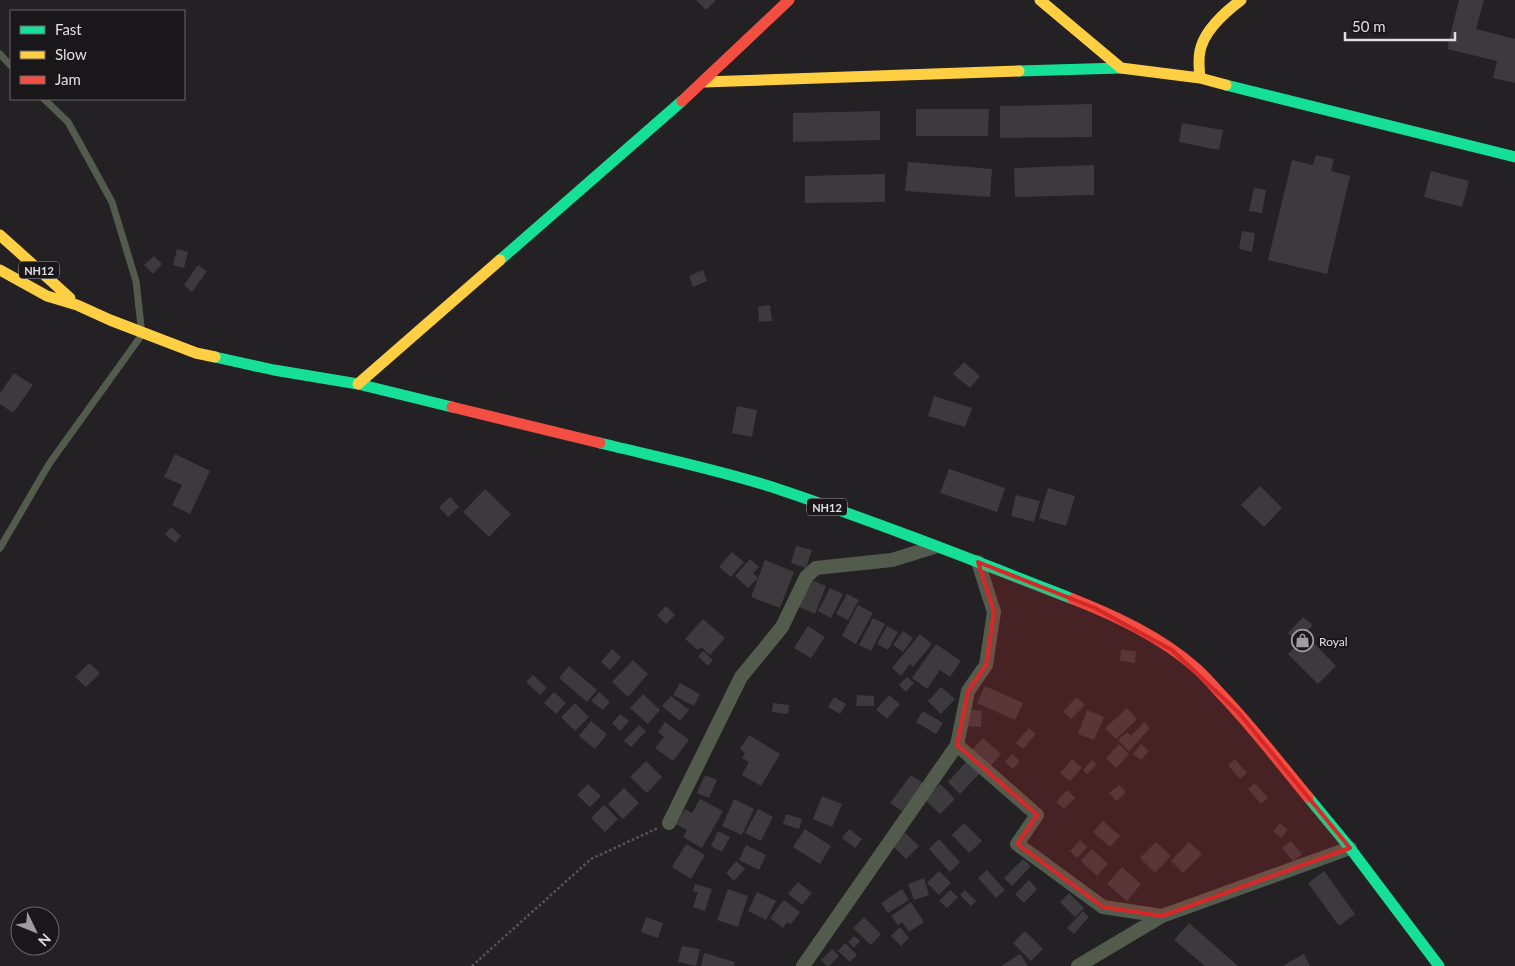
<svg xmlns="http://www.w3.org/2000/svg" width="1515" height="966" viewBox="0 0 1515 966" font-family="Lato,sans-serif">
  <style>
    .building { fill: #3c3a3d }
    .lines { fill: none; stroke-linecap: round; stroke-linejoin: round }
    .path { stroke: #535850; stroke-width: 2.5; stroke-dasharray: 2.5 2.5; stroke-linecap: butt }
    .lane { stroke: #535b4c; stroke-width: 7 }
    .street { stroke: #535b4c; stroke-width: 14 }
    .fast { stroke: #16e098; stroke-width: 11 }
    .slow { stroke: #ffcf43; stroke-width: 11 }
    .jam { stroke: #f24e42; stroke-width: 11 }
    .marked { fill: #d62828; fill-opacity: 0.2; stroke: #d62828; stroke-width: 4; stroke-linejoin: round }
    .labels { text-anchor: middle; dominant-baseline: central; stroke-width: 4; stroke-linejoin: round; paint-order: stroke }
    .shield { fill: #1a171b; stroke: #a5a2a6; stroke-width: 1 }
    .shield-label { font-size: 11px; font-weight: bold; fill: #e1dee2 }
    .poi-label { font-size: 12px; fill: #e1dee2; stroke: #1a171b; text-anchor: start }
  </style>
  <rect width="100%" height="100%" fill="#232124"/>
  <!-- building -->
  <path class="building" d="M 696,0 L 716,0 L 706,10 Z
    M 1459,0 L 1484,0 L 1476,29 L 1515,39 L 1515,83 L 1493,78 L 1497,61 L 1447,49 Z
    M 1092,104 L 1092,137 L 1000,138 L 1000,106 Z
    M 916,109 L 989,109 L 988,136 L 916,136 Z
    M 880,111 L 880,140 L 793,142 L 793,113 Z
    M 1182,123 L 1223,130 L 1219,150 L 1179,142 Z
    M 1316,155 L 1334,159 L 1331,171 L 1350,176 L 1327,274 L 1268,260 L 1292,160 L 1313,165 Z
    M 908,162 L 992,169 L 990,197 L 905,191 Z
    M 1094,165 L 1094,195 L 1015,197 L 1014,168 Z
    M 1431,171 L 1469,181 L 1462,207 L 1424,197 Z
    M 885,174 L 885,202 L 805,203 L 805,176 Z
    M 1254,188 L 1266,190 L 1262,213 L 1249,211 Z
    M 1242,231 L 1255,233 L 1252,252 L 1239,249 Z
    M 177,249 L 188,252 L 184,268 L 173,265 Z
    M 154,256 L 162,264 L 153,274 L 144,265 Z
    M 198,265 L 207,271 L 192,292 L 184,285 Z
    M 703,270 L 707,281 L 693,287 L 689,276 Z
    M 770,305 L 772,321 L 759,322 L 758,307 Z
    M 964,362 L 980,376 L 970,388 L 953,374 Z
    M 14,373 L 33,385 L 13,413 L 0,404 L 0,393 Z
    M 934,396 L 972,408 L 965,427 L 928,416 Z
    M 737,406 L 757,410 L 752,437 L 732,433 Z
    M 175,454 L 210,471 L 190,514 L 172,505 L 182,485 L 164,477 Z
    M 949,469 L 1005,488 L 997,512 L 940,493 Z
    M 1260,486 L 1282,508 L 1264,527 L 1241,505 Z
    M 1048,488 L 1075,496 L 1066,526 L 1039,518 Z
    M 485,489 L 511,514 L 489,537 L 463,512 Z
    M 1016,495 L 1040,501 L 1034,522 L 1011,516 Z
    M 450,497 L 459,507 L 448,517 L 439,507 Z
    M 171,527 L 181,536 L 175,543 L 165,534 Z
    M 796,546 L 812,550 L 806,568 L 791,563 Z
    M 732,552 L 744,562 L 731,577 L 719,567 Z
    M 750,559 L 759,567 L 753,573 L 758,578 L 748,588 L 735,576 Z
    M 765,560 L 794,572 L 780,608 L 751,597 Z
    M 809,579 L 826,586 L 815,614 L 797,606 Z
    M 830,588 L 843,594 L 831,618 L 818,611 Z
    M 847,594 L 859,600 L 848,620 L 836,614 Z
    M 858,605 L 873,613 L 856,644 L 842,636 Z
    M 666,606 L 675,615 L 666,624 L 657,615 Z
    M 1303,617 L 1313,625 L 1297,642 L 1288,633 Z
    M 873,618 L 885,624 L 871,651 L 859,645 Z
    M 703,619 L 725,638 L 710,655 L 701,647 L 698,650 L 685,639 Z
    M 808,626 L 825,637 L 811,658 L 794,648 Z
    M 887,626 L 898,632 L 888,650 L 877,644 Z
    M 903,631 L 913,638 L 903,652 L 893,645 Z
    M 920,634 L 932,644 L 913,667 L 910,664 L 901,676 L 892,668 Z
    M 1307,636 L 1336,666 L 1318,684 L 1288,654 Z
    M 936,644 L 961,661 L 950,677 L 940,670 L 927,689 L 912,678 Z
    M 612,649 L 621,657 L 610,670 L 601,662 Z
    M 1121,650 L 1136,651 L 1135,663 L 1120,661 Z
    M 703,651 L 713,660 L 708,666 L 698,656 Z
    M 633,660 L 648,674 L 628,697 L 612,682 Z
    M 89,663 L 100,673 L 86,687 L 75,677 Z
    M 569,666 L 597,690 L 587,702 L 559,678 Z
    M 533,675 L 547,688 L 540,695 L 526,682 Z
    M 907,677 L 914,683 L 906,692 L 899,685 Z
    M 680,683 L 700,694 L 694,706 L 673,695 Z
    M 985,686 L 1023,703 L 1015,720 L 977,703 Z
    M 941,687 L 955,699 L 941,714 L 928,701 Z
    M 554,692 L 566,703 L 556,714 L 544,703 Z
    M 599,692 L 610,702 L 603,710 L 591,701 Z
    M 643,694 L 660,710 L 648,724 L 630,708 Z
    M 857,695 L 874,696 L 874,706 L 856,706 Z
    M 889,695 L 900,704 L 887,719 L 876,710 Z
    M 671,696 L 689,710 L 680,721 L 662,706 Z
    M 834,697 L 846,704 L 840,714 L 828,707 Z
    M 1077,697 L 1085,705 L 1071,719 L 1063,711 Z
    M 575,703 L 589,717 L 575,731 L 561,717 Z
    M 773,703 L 789,705 L 788,714 L 772,712 Z
    M 1127,708 L 1137,719 L 1116,739 L 1105,728 Z
    M 969,710 L 982,711 L 981,727 L 968,726 Z
    M 1087,710 L 1104,717 L 1094,740 L 1078,734 Z
    M 923,711 L 943,723 L 936,734 L 916,722 Z
    M 620,714 L 629,721 L 620,731 L 612,723 Z
    M 591,721 L 607,734 L 595,749 L 579,736 Z
    M 665,722 L 689,740 L 673,761 L 655,748 L 664,737 L 658,732 Z
    M 1144,722 L 1150,728 L 1129,751 L 1118,740 L 1127,732 L 1131,736 Z
    M 639,725 L 646,731 L 631,747 L 624,741 Z
    M 1029,728 L 1036,734 L 1023,749 L 1016,743 Z
    M 749,735 L 780,754 L 761,786 L 742,775 L 749,762 L 742,758 L 745,753 L 740,749 Z
    M 983,738 L 1001,754 L 989,768 L 971,751 Z
    M 1119,744 L 1129,754 L 1116,768 L 1106,758 Z
    M 1141,744 L 1149,751 L 1141,760 L 1133,754 Z
    M 1012,754 L 1020,761 L 1013,769 L 1005,762 Z
    M 1072,759 L 1082,768 L 1070,781 L 1060,773 Z
    M 1235,759 L 1247,773 L 1240,779 L 1228,765 Z
    M 1092,760 L 1097,764 L 1087,774 L 1083,770 Z
    M 646,761 L 662,777 L 647,793 L 630,777 Z
    M 967,761 L 980,773 L 960,794 L 948,782 Z
    M 705,775 L 717,780 L 709,798 L 697,793 Z
    M 911,775 L 923,783 L 902,811 L 890,803 Z
    M 1255,783 L 1268,798 L 1261,804 L 1248,789 Z
    M 588,784 L 601,796 L 590,807 L 577,795 Z
    M 940,784 L 955,799 L 940,814 L 925,800 Z
    M 1119,785 L 1126,792 L 1117,801 L 1109,793 Z
    M 624,788 L 639,803 L 623,819 L 608,804 Z
    M 1067,790 L 1075,798 L 1064,809 L 1056,802 Z
    M 822,796 L 842,804 L 832,827 L 813,819 Z
    M 700,799 L 723,811 L 702,848 L 683,837 L 687,830 L 676,824 L 685,809 L 692,813 Z
    M 734,799 L 754,809 L 742,835 L 722,826 Z
    M 604,805 L 618,819 L 605,832 L 591,818 Z
    M 758,809 L 773,817 L 761,841 L 745,833 Z
    M 786,814 L 802,819 L 799,829 L 783,824 Z
    M 1103,821 L 1120,836 L 1110,847 L 1093,832 Z
    M 964,823 L 982,841 L 969,853 L 952,835 Z
    M 1280,823 L 1288,830 L 1281,838 L 1273,831 Z
    M 805,829 L 831,846 L 820,864 L 793,847 Z
    M 849,829 L 862,839 L 855,848 L 842,838 Z
    M 718,831 L 730,837 L 722,852 L 711,846 Z
    M 904,832 L 919,846 L 906,859 L 892,845 Z
    M 939,839 L 960,862 L 950,872 L 929,849 Z
    M 1080,840 L 1087,847 L 1077,858 L 1070,851 Z
    M 1291,841 L 1302,854 L 1293,861 L 1282,848 Z
    M 1156,842 L 1171,856 L 1155,873 L 1140,858 Z
    M 1189,842 L 1202,854 L 1183,873 L 1171,861 Z
    M 686,844 L 705,855 L 691,879 L 672,867 Z
    M 746,845 L 766,855 L 759,870 L 739,860 Z
    M 1092,849 L 1108,864 L 1097,876 L 1081,861 Z
    M 1023,859 L 1031,866 L 1012,886 L 1004,878 Z
    M 736,861 L 745,869 L 734,881 L 726,873 Z
    M 1122,867 L 1141,884 L 1127,901 L 1107,884 Z
    M 987,870 L 1005,890 L 996,898 L 978,878 Z
    M 939,871 L 951,883 L 939,895 L 927,883 Z
    M 1324,871 L 1355,914 L 1339,926 L 1308,883 Z
    M 924,878 L 929,895 L 914,900 L 908,884 Z
    M 1029,880 L 1037,889 L 1024,903 L 1015,894 Z
    M 798,882 L 812,893 L 802,905 L 788,894 Z
    M 695,884 L 712,889 L 705,911 L 693,907 L 698,892 L 693,891 Z
    M 728,889 L 748,896 L 738,927 L 717,920 Z
    M 902,889 L 909,900 L 888,913 L 881,903 Z
    M 950,890 L 958,897 L 947,908 L 939,901 Z
    M 965,890 L 976,901 L 971,906 L 960,895 Z
    M 757,892 L 776,901 L 766,920 L 748,911 Z
    M 1069,893 L 1084,908 L 1075,917 L 1060,902 Z
    M 784,900 L 800,912 L 791,924 L 787,922 L 783,928 L 770,918 Z
    M 911,902 L 924,922 L 909,932 L 902,922 L 898,925 L 891,916 Z
    M 1083,911 L 1089,917 L 1074,934 L 1067,928 Z
    M 646,917 L 663,923 L 658,938 L 641,932 Z
    M 864,917 L 881,934 L 871,945 L 853,928 Z
    M 1189,923 L 1238,966 L 1205,966 L 1174,940 Z
    M 900,927 L 909,938 L 901,946 L 891,936 Z
    M 1025,931 L 1043,949 L 1031,961 L 1013,943 Z
    M 854,936 L 860,941 L 854,948 L 848,942 Z
    M 845,943 L 857,955 L 850,962 L 838,951 Z
    M 682,946 L 700,949 L 696,966 L 678,962 Z
    M 832,949 L 839,956 L 829,966 L 827,966 L 821,960 Z
    M 704,953 L 735,962 L 734,966 L 701,966 Z
    M 1020,954 L 1028,966 L 1001,966 Z
    M 1304,954 L 1310,966 L 1285,966 L 1284,965 Z"/>
  <g class="lines">
    <!-- path -->
    <path class="path" d="M 472,966 L 591,859 L 658,828"/>
    <!-- lane -->
    <path class="lane" d="M 0,54 L 11,66
      M 44,99 L 68,122 L 112,202 L 136,281 L 141,326
      M 0,548 L 49,464 L 141,336"/>
    <!-- street -->
    <path class="street" d="M 978,562 L 994,612 L 986,665 L 968,691 L 957,745 L 1037,815 L 1017,844 L 1103,907 L 1162,916 L 1350,848
      M 669,823 L 741,677 L 782,627 L 806,577 L 816,568 L 892,560 L 934,547
      M 803,966 L 957,745
      M 1078,966 L 1162,916"/>
    <!-- fast -->
    <path class="fast" d="M 1019,71 L 1121,68
      M 1226,85 L 1515,157
      M 500,260 L 682,101
      M 215,357 L 274,370 L 358,384 L 452,407
      M 600,443 C 657,457 716,469 772,487 C 874,521 973,560 1073,599
      M 1308,797 L 1350,848 L 1439,966"/>
    <!-- slow -->
    <path class="slow" d="M 1040,0 L 1121,68 L 1200,78 L 1226,85
      M 1200,78 C 1199,69 1198,60 1200,51 C 1204,30 1225,12 1241,0
      M 704,82 L 1019,71
      M 0,235 L 70,298
      M 0,270 L 47,296 L 77,305 L 110,320 L 196,353 L 215,357
      M 358,384 L 500,260"/>
    <!-- jam -->
    <path class="jam" d="M 682,101 L 789,0
      M 452,407 L 600,443
      M 1073,599 C 1116,616 1161,637 1196,668 C 1204,675 1212,684 1219,692 C 1251,725 1279,762 1308,797"/>
  </g>
  <!-- marked area -->
  <path class="marked" d="M 978,562 L 1095,608 L 1172,650 L 1239,713 L 1350,848 L 1162,916 L 1103,907 L 1017,844 L 1037,815 L 957,745 L 968,691 L 986,665 L 994,612 Z"/>
  <!-- icons -->
  <defs>
    <symbol id="shop-ring" viewBox="-11 -11 22 22"><circle r="9.5" fill="#1a171b" stroke="#9e9ca0" stroke-width="1.5"/><path d="M-5-2.5h2.3a2.7 3.5 0 0 1 5.4 0H5L5.5 6h-11ZM-1.5-2.5h3a1.5 2.3 0 0 0-3 0Z" fill="#9e9ca0"/></symbol>
  </defs>
  <g fill-rule="evenodd">
    <use href="#shop-ring" x="1290" y="628" width="25" height="25"/>
  </g>
  <g class="labels">
    <!-- shield labels -->
    <g class="shield">
      <rect x="19" y="261.5" width="40" height="17" rx="4"/>
      <rect x="807" y="498.5" width="40" height="17" rx="4"/>
    </g>
    <g class="shield-label">
      <text x="39" y="270">NH12</text>
      <text x="827" y="507">NH12</text>
    </g>
    <!-- poi labels -->
    <g class="poi-label">
      <text x="1319" y="641">Royal</text>
    </g>
  </g>
  <!-- legend -->
  <rect x="10" y="10" width="175" height="90" fill="#1a171b" stroke="#6a676b"/>
  <rect x="20" y="26" width="25" height="8" fill="#16e098" stroke="#6a676b"/>
  <text x="55" y="35" font-size="15" fill="#e1dee2">Fast</text>
  <rect x="20" y="51" width="25" height="8" fill="#ffcf43" stroke="#6a676b"/>
  <text x="55" y="60" font-size="15" fill="#e1dee2">Slow</text>
  <rect x="20" y="76" width="25" height="8" fill="#f24e42" stroke="#6a676b"/>
  <text x="55" y="85" font-size="15" fill="#e1dee2">Jam</text>
  <!-- north arrow -->
  <g transform="translate(35 931) rotate(133)"><circle r="24" fill="#1a171b" stroke="#6a676b"/>
  <path d="M0-4L9 19L0 12L-9 19Z" fill="#9e9ca0"/>
  <text y="-8" font-size="14" font-weight="bold" text-anchor="middle" fill="#e1dee2">N</text>
  </g>
  <!-- scale -->
  <path d="M1345 32v8h110v-8" fill="none" stroke="#e1dee2" stroke-width="2.5"/>
  <text x="1352" y="32" font-size="15" fill="#e1dee2" stroke="#1a171b" stroke-width="4" paint-order="stroke">50 m</text>
</svg>
